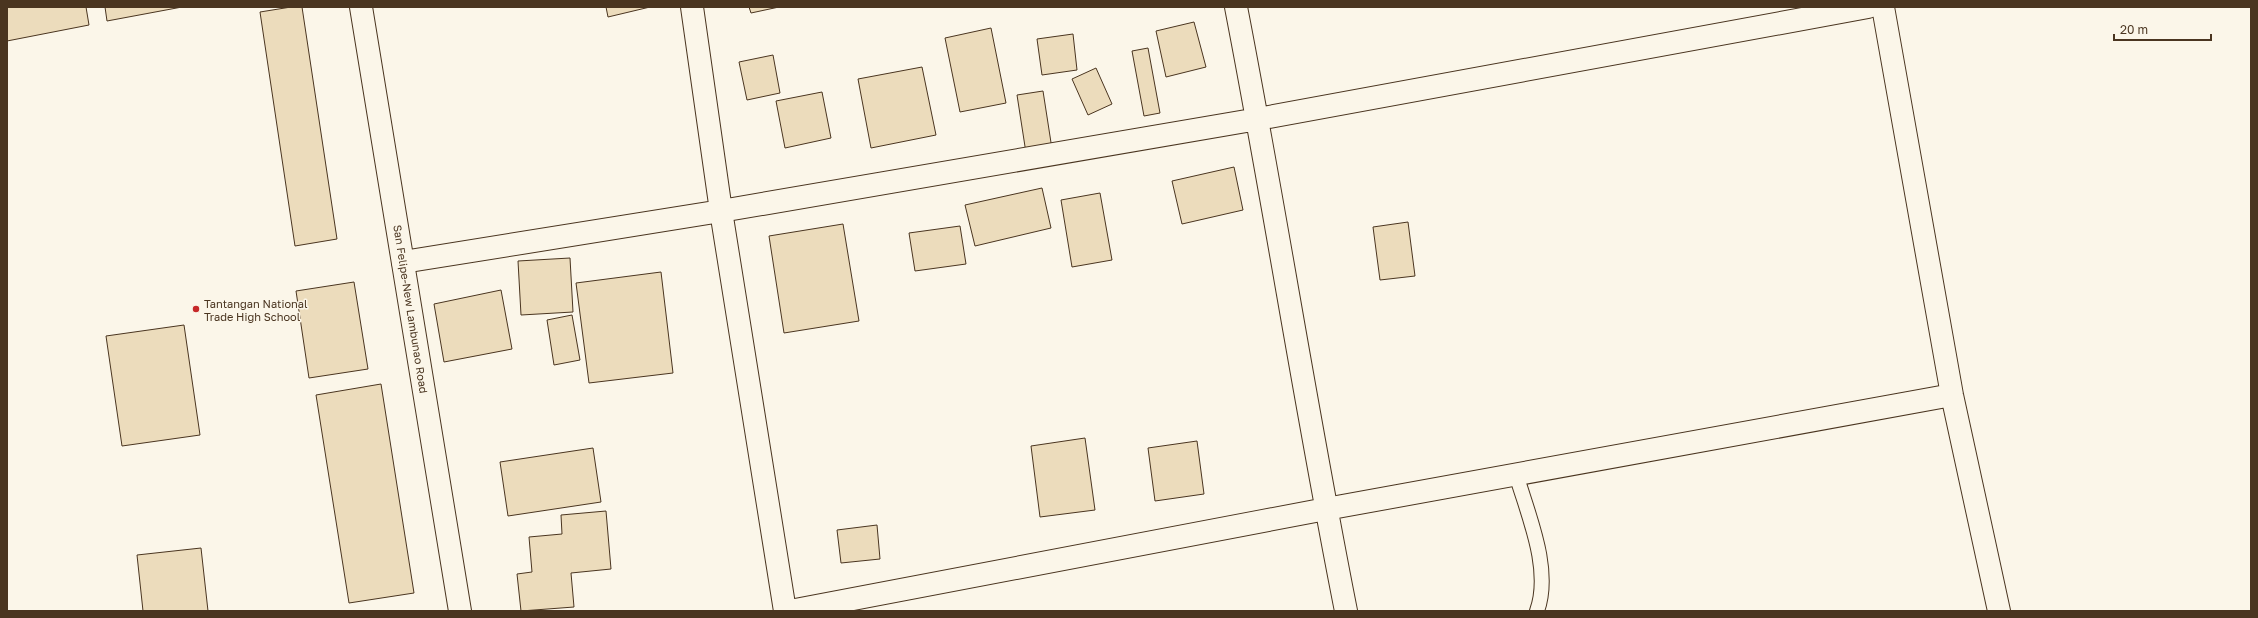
<svg xmlns="http://www.w3.org/2000/svg" width="2258" height="618" viewBox="0 0 2258 618" font-family="'Golos Text',sans-serif">
  <style>
    .building { fill: #ecdcbc; stroke: #4a3520 }
    .lines { fill: none; stroke-linecap: round; stroke-linejoin: round }
    .lane-casing { stroke: #4a3520; stroke-width: 16 }
    .street-casing { stroke: #4a3520; stroke-width: 24 }
    .secondary-casing { stroke: #4a3520; stroke-width: 24 }
    .lane { stroke: #fbf6e9; stroke-width: 14 }
    .street { stroke: #fbf6e9; stroke-width: 22 }
    .secondary { stroke: #fbf6e9; stroke-width: 22 }
    .poi-dot { fill: #c62828; stroke: #fbf6e9; stroke-width: 1.5 }
    .labels { text-anchor: middle; dominant-baseline: central; stroke-width: 3; stroke-linejoin: round; paint-order: stroke }
    .poi-label { font-size: 11px; fill: #4a3520; stroke: #fbf6e9; text-anchor: start }
    .street-label { font-size: 11px; fill: #4a3520; stroke: #fbf6e9 }
  </style>
  <rect width="100%" height="100%" fill="#fbf6e9"/>
  <!-- building -->
  <path class="building" d="M 7,7 L 86,7 L 89,25 L 7,41 Z
    M 105,7 L 182,7 L 107,21 Z
    M 291,7 L 302,7 L 337,239 L 295,246 L 260,12 Z
    M 606,7 L 650,7 L 608,17 Z
    M 749,7 L 779,7 L 751,13 Z
    M 1194,22 L 1206,67 L 1166,77 L 1156,31 Z
    M 991,28 L 1006,103 L 960,112 L 945,38 Z
    M 1073,34 L 1077,70 L 1042,75 L 1037,39 Z
    M 1148,48 L 1160,113 L 1144,116 L 1132,51 Z
    M 773,55 L 780,93 L 747,100 L 739,62 Z
    M 922,67 L 936,135 L 871,148 L 858,79 Z
    M 1096,68 L 1112,104 L 1088,115 L 1072,79 Z
    M 1043,91 L 1052,149 L 1026,153 L 1017,95 Z
    M 822,92 L 831,138 L 785,148 L 776,101 Z
    M 1234,167 L 1243,210 L 1182,224 L 1172,181 Z
    M 1042,188 L 1051,228 L 975,246 L 965,205 Z
    M 1100,193 L 1112,260 L 1072,267 L 1061,200 Z
    M 1408,222 L 1415,276 L 1380,280 L 1373,227 Z
    M 843,224 L 859,321 L 784,333 L 769,236 Z
    M 960,226 L 966,264 L 915,271 L 909,233 Z
    M 570,258 L 573,312 L 521,315 L 518,261 Z
    M 661,272 L 673,373 L 589,383 L 576,283 Z
    M 354,282 L 368,369 L 309,378 L 296,291 Z
    M 501,290 L 512,349 L 444,362 L 434,304 Z
    M 572,315 L 580,360 L 554,365 L 547,320 Z
    M 184,325 L 200,435 L 122,446 L 106,336 Z
    M 381,384 L 414,593 L 349,603 L 316,395 Z
    M 1085,438 L 1095,510 L 1040,517 L 1031,446 Z
    M 1197,441 L 1204,494 L 1155,501 L 1148,448 Z
    M 593,448 L 601,502 L 508,516 L 500,462 Z
    M 606,511 L 611,569 L 571,573 L 574,607 L 521,611 L 517,574 L 532,572 L 529,537 L 562,534 L 561,515 Z
    M 877,525 L 880,559 L 841,563 L 837,530 Z
    M 201,548 L 208,611 L 143,611 L 137,555 Z"/>
  <g class="lines">
    <defs>
      <path id="lane" d="M 1516,474 C 1528,515 1552,569 1537,611"/>
      <path id="street" d="M 692,7 L 721,211 L 785,611
        M 1236,7 C 1275,208 1306,410 1346,611
        M 1883,7 L 1952,395 L 1999,611
        M 403,262 L 721,211 L 1258,119 L 1868,7
        M 790,611 L 1326,509 L 1952,395"/>
      <path id="secondary" d="M 361,7 L 460,611"/>
    </defs>
    <!-- lane casing -->
    <use href="#lane" class="lane-casing"/>
    <!-- street casing -->
    <use href="#street" class="street-casing"/>
    <!-- secondary casing -->
    <use href="#secondary" class="secondary-casing"/>
    <!-- lane -->
    <use href="#lane" class="lane"/>
    <!-- street -->
    <use href="#street" class="street"/>
    <!-- secondary -->
    <use href="#secondary" class="secondary"/>
  </g>
  <!-- markers -->
  <circle class="poi-dot" cx="196" cy="309" r="4"/>
  <g class="labels">
    <!-- poi labels -->
    <g class="poi-label">
      <text x="204" y="303">Tantangan National<tspan x="204" dy="13">Trade High School</tspan></text>
    </g>
    <!-- street labels -->
    <g class="street-label">
      <text transform="translate(411 309) rotate(81)">San Felipe-New Lambunao Road</text>
    </g>
  </g>
  <!-- border -->
  <rect width="2258" height="618" fill="none" stroke="#4a3520" stroke-width="16"/>
  <!-- scale -->
  <path d="M2114 34v6h97v-6" fill="none" stroke="#4a3520" stroke-width="2"/>
  <text x="2120" y="34" font-size="12" fill="#4a3520" stroke="#fbf6e9" stroke-width="3" paint-order="stroke">20 m</text>
</svg>
